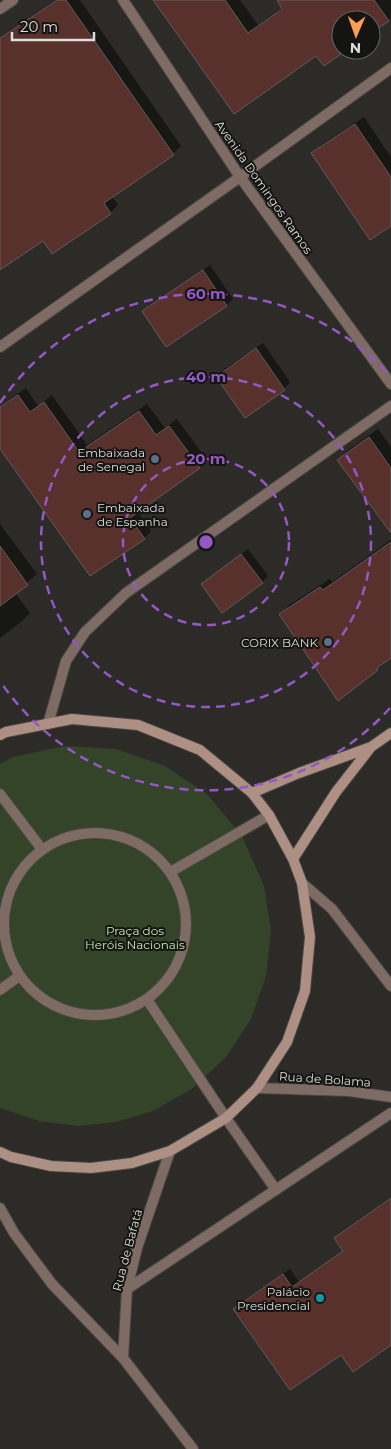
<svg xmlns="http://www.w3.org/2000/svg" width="391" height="1449" viewBox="0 0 391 1449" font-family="Montserrat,sans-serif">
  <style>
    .green { fill: #344429 }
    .shadow { fill: #0007 }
    .building { fill: #58302c; stroke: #625c5b }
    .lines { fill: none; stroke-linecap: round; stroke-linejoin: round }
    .service-casing { stroke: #484744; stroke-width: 12 }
    .pedestrian-casing { stroke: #484744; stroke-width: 12 }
    .minor-casing { stroke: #484744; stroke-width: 12 }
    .secondary-casing { stroke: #484744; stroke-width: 12 }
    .service { stroke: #7e6b64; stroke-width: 10 }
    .pedestrian { stroke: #7e6b64; stroke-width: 10 }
    .minor { stroke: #7e6b64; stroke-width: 10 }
    .secondary { stroke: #ad8f84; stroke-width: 10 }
    .ring { fill: none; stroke: #9458c6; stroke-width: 2.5; stroke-dasharray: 9 6 }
    .service-dot { fill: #5c6f8a; stroke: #141412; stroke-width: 2 }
    .culture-dot { fill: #0f9aa8; stroke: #141412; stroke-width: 2 }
    .labels { text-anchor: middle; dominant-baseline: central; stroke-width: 4; stroke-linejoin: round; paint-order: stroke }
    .street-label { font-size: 12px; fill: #ddddda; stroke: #141412 }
    .poi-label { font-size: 12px; fill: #ddddda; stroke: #141412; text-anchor: end }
    .park-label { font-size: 12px; fill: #c4e9ac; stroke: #141412 }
    .centre { fill: #9458c6; stroke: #141412; stroke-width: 2.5 }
    .ring-label { font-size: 15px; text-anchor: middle; font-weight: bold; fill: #9458c6; stroke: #141412; stroke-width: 4; stroke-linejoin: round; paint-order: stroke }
  </style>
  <rect width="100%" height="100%" fill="#2c2b27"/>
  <!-- green -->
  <path class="green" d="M 65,746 L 116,749 L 165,766 L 207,794 L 242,836 L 264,886 L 271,930 L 266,976 L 251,1019 L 226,1057 L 193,1088 L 153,1111 L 116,1122 L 78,1126 L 39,1121 L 0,1108 L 0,764 L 13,757 Z"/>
  <!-- shadow -->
  <path class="shadow" d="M 55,0 L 80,0 L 181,146 L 173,154 L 112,196 L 118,205 L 110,213 L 52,252 L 43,239 L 0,268 L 0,37 Z
    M 155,0 L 240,0 L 258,25 L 283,7 L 279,0 L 391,0 L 391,18 L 371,32 L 371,20 L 341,20 L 341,50 L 345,50 L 317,54 L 234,112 Z
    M 364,117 L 391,157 L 391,224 L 313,154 L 321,145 Z
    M 210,265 L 233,299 L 227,305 L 166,345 L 143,311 L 150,305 Z
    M 263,343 L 290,382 L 284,389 L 245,416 L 217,377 L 223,370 Z
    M 26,388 L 38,406 L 52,395 L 87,445 L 147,404 L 165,428 L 177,419 L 207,460 L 199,468 L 137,511 L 151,531 L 144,538 L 0,446 L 0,406 Z
    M 378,429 L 391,447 L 391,531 L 339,460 L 347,451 Z
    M 0,524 L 37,574 L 15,593 L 30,613 L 21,622 L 0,638 Z
    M 391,540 L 391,657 L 378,669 L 281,614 L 289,605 L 330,579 L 332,582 Z
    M 248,549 L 268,576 L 262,582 L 202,584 Z
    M 390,1198 L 391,1343 L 341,1353 L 234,1310 L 240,1303 L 290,1269 L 299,1282 L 344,1250 L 335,1238 L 342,1232 Z"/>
  <!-- building -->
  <path class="building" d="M 57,0 L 66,0 L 174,155 L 104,203 L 111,214 L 52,254 L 43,241 L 0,270 L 0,38 Z
    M 153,0 L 225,0 L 248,33 L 282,9 L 277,0 L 374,0 L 389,21 L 371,33 L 371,20 L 341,20 L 341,50 L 347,50 L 324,66 L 316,56 L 234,114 Z
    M 355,124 L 391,177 L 391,226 L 370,240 L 311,153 Z
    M 203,270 L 227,306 L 166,347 L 142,311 Z
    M 256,348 L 285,390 L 245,418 L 216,377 Z
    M 18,395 L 30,412 L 44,402 L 79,452 L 139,411 L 156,435 L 169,426 L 200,468 L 130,518 L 145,539 L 90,576 L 0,449 L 0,407 Z
    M 369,437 L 391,468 L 391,533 L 337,460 Z
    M 391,542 L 391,658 L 377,668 L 378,670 L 338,701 L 279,614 L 320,587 L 323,590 Z
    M 0,546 L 28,585 L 0,606 Z
    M 241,554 L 263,583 L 222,613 L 201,584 Z
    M 391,1198 L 391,1345 L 353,1372 L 341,1355 L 290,1390 L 233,1309 L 283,1274 L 292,1287 L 343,1251 L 334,1238 Z"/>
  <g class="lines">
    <defs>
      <path id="service" d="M 226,1118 L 276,1190
        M 127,1289 L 391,1113"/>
      <path id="pedestrian" d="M 0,794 L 41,848
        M4 924a91 91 0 1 1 182 0a91 91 0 1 1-182 0Z
        M 172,871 L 269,815
        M 0,990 L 18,977
        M 148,1001 L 226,1118"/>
      <path id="minor" d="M 123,0 L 240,177 L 391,384
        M 0,9 L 13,0
        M 0,347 L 240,177 L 391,68
        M 48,724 L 66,661 L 85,632 L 126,593 L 391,406
        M 302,883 L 332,909 L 391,986
        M 257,1088 L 349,1091 L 391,1097
        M 0,1208 L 14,1233 L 52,1284 L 123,1358 L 193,1449
        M 123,1358 L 127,1289 L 137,1248 L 170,1151"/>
      <path id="secondary" d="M 0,735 L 6,732 L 72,719 L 138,725 L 200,750 L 252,793 L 269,815 L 293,859 L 302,883 L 310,937 L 305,991 L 287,1042 L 257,1088 L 226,1118 L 170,1151 L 132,1163 L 91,1168 L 51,1166 L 11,1157 L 0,1152
        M 252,793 L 299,773 L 371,747 L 391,733
        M 293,859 L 336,792 L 371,747"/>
    </defs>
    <!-- service casing -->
    <use href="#service" class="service-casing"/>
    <!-- pedestrian casing -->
    <use href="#pedestrian" class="pedestrian-casing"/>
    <!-- minor casing -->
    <use href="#minor" class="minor-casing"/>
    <!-- secondary casing -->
    <use href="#secondary" class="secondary-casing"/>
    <!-- service -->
    <use href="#service" class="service"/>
    <!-- pedestrian -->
    <use href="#pedestrian" class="pedestrian"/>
    <!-- minor -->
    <use href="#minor" class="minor"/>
    <!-- secondary -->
    <use href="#secondary" class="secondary"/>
  </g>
  <!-- distance rings -->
  <g class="ring">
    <circle cx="206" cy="542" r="83"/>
    <circle cx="206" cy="542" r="165"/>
    <path d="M390 708A248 248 0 0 1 0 681M0 403A248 248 0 0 1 390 376"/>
  </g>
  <!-- markers -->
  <g class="service-dot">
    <circle cx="155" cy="459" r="5"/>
    <circle cx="87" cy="514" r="5"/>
    <circle cx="328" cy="642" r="5"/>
  </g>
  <circle class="culture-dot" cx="320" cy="1298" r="5"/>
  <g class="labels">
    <!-- street labels -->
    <g class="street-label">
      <text transform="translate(264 187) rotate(55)">Avenida Domingos Ramos</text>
      <text transform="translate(325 1079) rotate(4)">Rua de Bolama</text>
      <text transform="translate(127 1250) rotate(-75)">Rua de Bafatá</text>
    </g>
    <!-- poi labels -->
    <g class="poi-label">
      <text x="145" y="452">Embaixada<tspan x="145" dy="14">de Senegal</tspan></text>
      <text x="97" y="507" text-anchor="start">Embaixada<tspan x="97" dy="14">de Espanha</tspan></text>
      <text x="318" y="642">CORIX BANK</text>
      <text x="310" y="1291">Palácio<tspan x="310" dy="14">Presidencial</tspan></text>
    </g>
    <!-- park labels -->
    <g class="park-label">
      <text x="135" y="930">Praça dos<tspan x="135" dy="14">Heróis Nacionais</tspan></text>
    </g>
  </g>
  <circle cx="206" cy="542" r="8" class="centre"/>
  <g class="ring-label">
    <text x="206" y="299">60 m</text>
    <text x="206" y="382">40 m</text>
    <text x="206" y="464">20 m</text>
  </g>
  <!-- north arrow -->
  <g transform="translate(356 35) rotate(182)"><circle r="24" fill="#141412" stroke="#646462"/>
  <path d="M0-4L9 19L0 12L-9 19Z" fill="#fc9d54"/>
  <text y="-8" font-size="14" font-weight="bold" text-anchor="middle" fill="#ddddda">N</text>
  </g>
  <!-- scale -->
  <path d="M12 32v8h82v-8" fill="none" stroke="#ddddda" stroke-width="2.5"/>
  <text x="20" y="32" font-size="15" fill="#ddddda" stroke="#141412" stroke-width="4" paint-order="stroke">20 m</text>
</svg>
